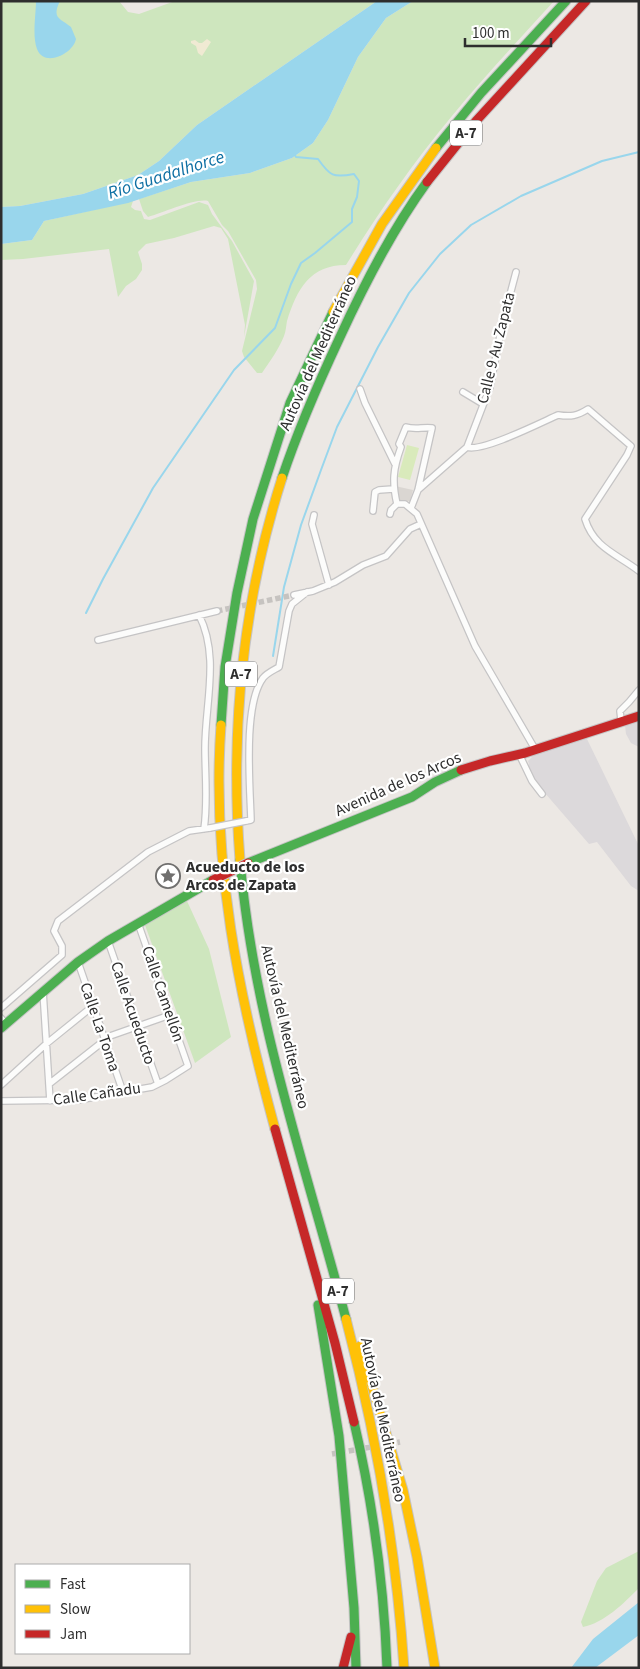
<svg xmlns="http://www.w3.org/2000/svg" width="640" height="1669" viewBox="0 0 640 1669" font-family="'Source Sans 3',sans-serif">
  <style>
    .industrial { fill: #dcd9db }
    .green { fill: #cee6be }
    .sand { fill: #f0ead3 }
    .pitch { fill: #d9eabb }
    .plaza { fill: #dad6d2 }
    .water { fill: #99d6ec }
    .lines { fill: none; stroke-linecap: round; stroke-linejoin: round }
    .stream { stroke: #99d6ec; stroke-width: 2 }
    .street-tunnel { stroke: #c6c3c0; stroke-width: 5.5; stroke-dasharray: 5.5 3; stroke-linecap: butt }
    .street-casing { stroke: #c5c4c5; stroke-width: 8 }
    .fast-casing { stroke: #c5c4c5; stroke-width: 11 }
    .slow-casing { stroke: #c5c4c5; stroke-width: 11 }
    .jam-casing { stroke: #c5c4c5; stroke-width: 11 }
    .street { stroke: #fcfcfb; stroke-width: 5.5 }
    .fast { stroke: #4caf50; stroke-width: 9 }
    .slow { stroke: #ffc107; stroke-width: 9 }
    .jam { stroke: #c62828; stroke-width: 9 }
    .street-bridge-casing { stroke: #c5c4c5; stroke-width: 8; stroke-linecap: butt }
    .jam-bridge-casing { stroke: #c5c4c5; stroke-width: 11; stroke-linecap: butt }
    .street-bridge { stroke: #fcfcfb; stroke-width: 5.5 }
    .jam-bridge { stroke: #c62828; stroke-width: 9 }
    .labels { text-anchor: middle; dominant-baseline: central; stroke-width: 4.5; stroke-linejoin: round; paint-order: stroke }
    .shield { fill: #fff; stroke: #6d6d6d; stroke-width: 1 }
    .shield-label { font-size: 15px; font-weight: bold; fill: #2e2e2e }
    .street-label { font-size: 16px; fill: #2e2e2e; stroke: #fff }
    .poi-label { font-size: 16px; font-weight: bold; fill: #2e2e2e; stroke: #fff; text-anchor: start }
    .water-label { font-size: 18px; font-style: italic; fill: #0d6fa3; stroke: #fff }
  </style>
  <rect width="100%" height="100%" fill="#ece8e4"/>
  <!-- industrial -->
  <path class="industrial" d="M 639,721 L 639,747 L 631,743 L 626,734 L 625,725 Z
    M 586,737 L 639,846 L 639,891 L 631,886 L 597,842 L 589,844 L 532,778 L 527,768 L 529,764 L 528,761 L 536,753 Z"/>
  <!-- green -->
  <path class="green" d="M 1,1 L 119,1 L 128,12 L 139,14 L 175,1 L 377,1 L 197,125 L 159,161 L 138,175 L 83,194 L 20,206 L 1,207 Z
    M 413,1 L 554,1 C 500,60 445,119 399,185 C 380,211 363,238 346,265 C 310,265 297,289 287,321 C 286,326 286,331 284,336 C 279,349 270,361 262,373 L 257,373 L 244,357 L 242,351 L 257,289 L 256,280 L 228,231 L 222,225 L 208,201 C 195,198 163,213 148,217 L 143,211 L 139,199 L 191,182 L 250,173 L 292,158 L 313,143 L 328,120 L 358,57 L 386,18 Z
    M 133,201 L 131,207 L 135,210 L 141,211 L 144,219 L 150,220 L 199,202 L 208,205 L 212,214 L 232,241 L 254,281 L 244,337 L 245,325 L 228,239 L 221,228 L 214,226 L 174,238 L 146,244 L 138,252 L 142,264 L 142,270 L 136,279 L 126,286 L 118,297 L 109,249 L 23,259 L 1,260 L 1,244 L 32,240 L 44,221 Z
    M 187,901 L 209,949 L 231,1037 L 195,1063 L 145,925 Z
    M 639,1551 L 639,1588 C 624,1603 604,1623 583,1627 L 581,1622 L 597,1581 L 606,1568 Z"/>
  <!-- sand -->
  <path class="sand" d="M 207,39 L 211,42 L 202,56 L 198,53 L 196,46 L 191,43 L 191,41 L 195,40 L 199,43 L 202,43 Z"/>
  <!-- pitch -->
  <path class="pitch" d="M 407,445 L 419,448 L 410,480 L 398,477 Z"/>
  <!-- plaza -->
  <path class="plaza" d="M 395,486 L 413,490 L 410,501 L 399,502 Z"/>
  <!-- water -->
  <path class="water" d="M 36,1 L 60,1 C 51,19 61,18 71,27 L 76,39 C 73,54 44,68 37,49 C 32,36 36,14 36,1 Z
    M 377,1 L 413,1 L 386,18 L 358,57 L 328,120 L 313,143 L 292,158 L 250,173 L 191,182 L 128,203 L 44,221 L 32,240 L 1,244 L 1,207 L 20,206 L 83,194 L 138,175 L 159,161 L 197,125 Z
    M 639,1602 L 639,1635 L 595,1668 L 571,1668 L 593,1639 Z"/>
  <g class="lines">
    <!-- stream -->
    <path class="stream" d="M 86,613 L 103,579 L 153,488 L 234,370 L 275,328 L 291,284 L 301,263 L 315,253 L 352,222 L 352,209 L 357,197 L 359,181 L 354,174 C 333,178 330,176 318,159 L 296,157 L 294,154
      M 273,656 L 284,587 L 301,525 L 321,470 L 337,427 L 378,347 L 409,293 L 440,254 L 471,225 L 521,196 L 602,161 L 639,152"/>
    <!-- street-tunnel -->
    <path class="street-tunnel" d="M 217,611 L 294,595
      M 389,1444 L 400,1442
      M 332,1454 L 377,1446"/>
    <defs>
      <path id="street" d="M 360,389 L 365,403 L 395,464
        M 463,392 L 483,404
        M 467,447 C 481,453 542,422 558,415 C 571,417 577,416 588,409 L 631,446 L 627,455 L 585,519 C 594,548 617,554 639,571
        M 418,490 L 467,447 L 490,387 L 502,325 L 516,272
        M 411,508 L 418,490 L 432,428 C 422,427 415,430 406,427 L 399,444 L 401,447 C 393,469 392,482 397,504 L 405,504 L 417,514 L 475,646 L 535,749
        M 373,511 L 375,492 L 379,490 L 393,489
        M 390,514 L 391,510 L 397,504
        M 314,515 L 312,524 L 329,585
        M 294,595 L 313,591 L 335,582 L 363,565 L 386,556 L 410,529 L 421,524
        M 199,615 C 220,656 205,704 205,748 C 205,774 208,802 204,829
        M 98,640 L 217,611
        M 621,720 L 620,711 L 629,702 L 639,690
        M 519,754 L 532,781 L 542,794
        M 246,821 L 251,820 C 250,785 243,705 263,678 C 267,673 274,670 279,667 L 289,611 L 292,604 L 307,592
        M 108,941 L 158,1084
        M 78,962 L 123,1092
        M 43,991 L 50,1101
        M 1,1008 L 62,955 L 62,946 L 54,931 L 58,921 L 148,852 L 189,831 L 210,828
        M 1,1018 L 6,1024
        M 49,1084 L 110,1036 L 170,1015
        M 1,1085 L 46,1044 L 93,1006
        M 1,1101 L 78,1100 L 152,1087 L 166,1080 L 188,1066 L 138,923"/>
      <path id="fast" d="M 436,148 L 481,93 L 566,1
        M 282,478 C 298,430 318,384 340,337 C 365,283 392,230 427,182
        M 221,725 L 225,667 L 237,593 L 253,519 L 290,403 L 333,312
        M 240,860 C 253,1017 306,1167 346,1319
        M 248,863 L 412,797 L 435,782 L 461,770
        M 1,1028 L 78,962 L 108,941 L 213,880
        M 318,1305 L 339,1436 L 354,1608 L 356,1668
        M 354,1422 C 373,1503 384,1585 387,1668"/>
      <path id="slow" d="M 333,312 L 382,224 L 436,148
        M 221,725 C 211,863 239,996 275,1129
        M 240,860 C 230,732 243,601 282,478
        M 346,1319 C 377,1437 396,1547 404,1668
        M 360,1346 L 403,1490 L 417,1557 L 435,1668"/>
      <path id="jam" d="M 427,182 L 476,121 L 586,1
        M 461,770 L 490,761 L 525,753 L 639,716
        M 275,1129 L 335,1343 L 354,1422
        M 343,1668 L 351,1637"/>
    </defs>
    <!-- street casing -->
    <use href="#street" class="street-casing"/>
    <!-- fast casing -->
    <use href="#fast" class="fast-casing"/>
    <!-- slow casing -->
    <use href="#slow" class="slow-casing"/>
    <!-- jam casing -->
    <use href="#jam" class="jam-casing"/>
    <!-- street -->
    <use href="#street" class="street"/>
    <!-- fast -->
    <use href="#fast" class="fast"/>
    <!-- slow -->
    <use href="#slow" class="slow"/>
    <!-- jam -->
    <use href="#jam" class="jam"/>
    <defs>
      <path id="street-bridge" d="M 210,828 L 246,821"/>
      <path id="jam-bridge" d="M 213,880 L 248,863"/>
    </defs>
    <!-- street-bridge casing -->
    <use href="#street-bridge" class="street-bridge-casing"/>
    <!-- jam-bridge casing -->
    <use href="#jam-bridge" class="jam-bridge-casing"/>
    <!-- street-bridge -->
    <use href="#street-bridge" class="street-bridge"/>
    <!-- jam-bridge -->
    <use href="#jam-bridge" class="jam-bridge"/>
  </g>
  <!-- icons -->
  <defs>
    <symbol id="sight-ring" viewBox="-11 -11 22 22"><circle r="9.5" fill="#fff" stroke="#706f6e" stroke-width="1.5"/><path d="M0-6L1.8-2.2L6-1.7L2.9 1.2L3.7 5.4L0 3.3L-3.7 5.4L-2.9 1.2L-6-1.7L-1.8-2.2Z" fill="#706f6e"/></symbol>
  </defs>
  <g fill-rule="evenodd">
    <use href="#sight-ring" x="154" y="862" width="28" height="28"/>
  </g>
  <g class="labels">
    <!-- shield labels -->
    <g class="shield">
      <rect x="450" y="120.5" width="32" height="25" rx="4"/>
      <rect x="225" y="661.5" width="32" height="25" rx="4"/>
      <rect x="322" y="1278.5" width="32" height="25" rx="4"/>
    </g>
    <g class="shield-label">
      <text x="466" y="133">A-7</text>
      <text x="241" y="674">A-7</text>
      <text x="338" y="1291">A-7</text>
    </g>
    <!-- street labels -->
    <g class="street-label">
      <text transform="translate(496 348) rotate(-76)">Calle 9 Au Zapata</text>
      <text transform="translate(318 353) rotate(-66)">Autovía del Mediterráneo</text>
      <text transform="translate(398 784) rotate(-24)">Avenida de los Arcos</text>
      <text transform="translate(163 994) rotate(71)">Calle Camellón</text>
      <text transform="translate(133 1013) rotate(71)">Calle Acueducto</text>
      <text transform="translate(100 1027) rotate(71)">Calle La Toma</text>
      <text transform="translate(285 1027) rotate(77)">Autovía del Mediterráneo</text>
      <text transform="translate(97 1094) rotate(-8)">Calle Cañadu</text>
      <text transform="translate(383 1420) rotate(78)">Autovía del Mediterráneo</text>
    </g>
    <!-- poi labels -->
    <g class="poi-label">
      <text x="186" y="867">Acueducto de los<tspan x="186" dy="18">Arcos de Zapata</tspan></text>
    </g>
    <!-- water labels -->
    <g class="water-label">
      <text transform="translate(166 175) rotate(-18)">Río Guadalhorce</text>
    </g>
  </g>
  <!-- border -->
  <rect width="640" height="1669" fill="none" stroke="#2e2e2e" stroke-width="5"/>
  <!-- legend -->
  <rect x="15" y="1564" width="175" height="90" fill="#ffffff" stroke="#ababab"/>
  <rect x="25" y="1580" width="25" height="8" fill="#4caf50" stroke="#ababab"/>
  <text x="60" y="1589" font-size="15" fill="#2e2e2e">Fast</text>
  <rect x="25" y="1605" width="25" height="8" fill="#ffc107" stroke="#ababab"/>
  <text x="60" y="1614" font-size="15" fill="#2e2e2e">Slow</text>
  <rect x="25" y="1630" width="25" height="8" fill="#c62828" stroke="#ababab"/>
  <text x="60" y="1639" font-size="15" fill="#2e2e2e">Jam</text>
  <!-- scale -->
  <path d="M465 38v8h86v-8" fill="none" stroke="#2e2e2e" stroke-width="2.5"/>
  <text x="472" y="38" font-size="15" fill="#2e2e2e" stroke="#ffffff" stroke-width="4" paint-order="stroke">100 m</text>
</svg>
